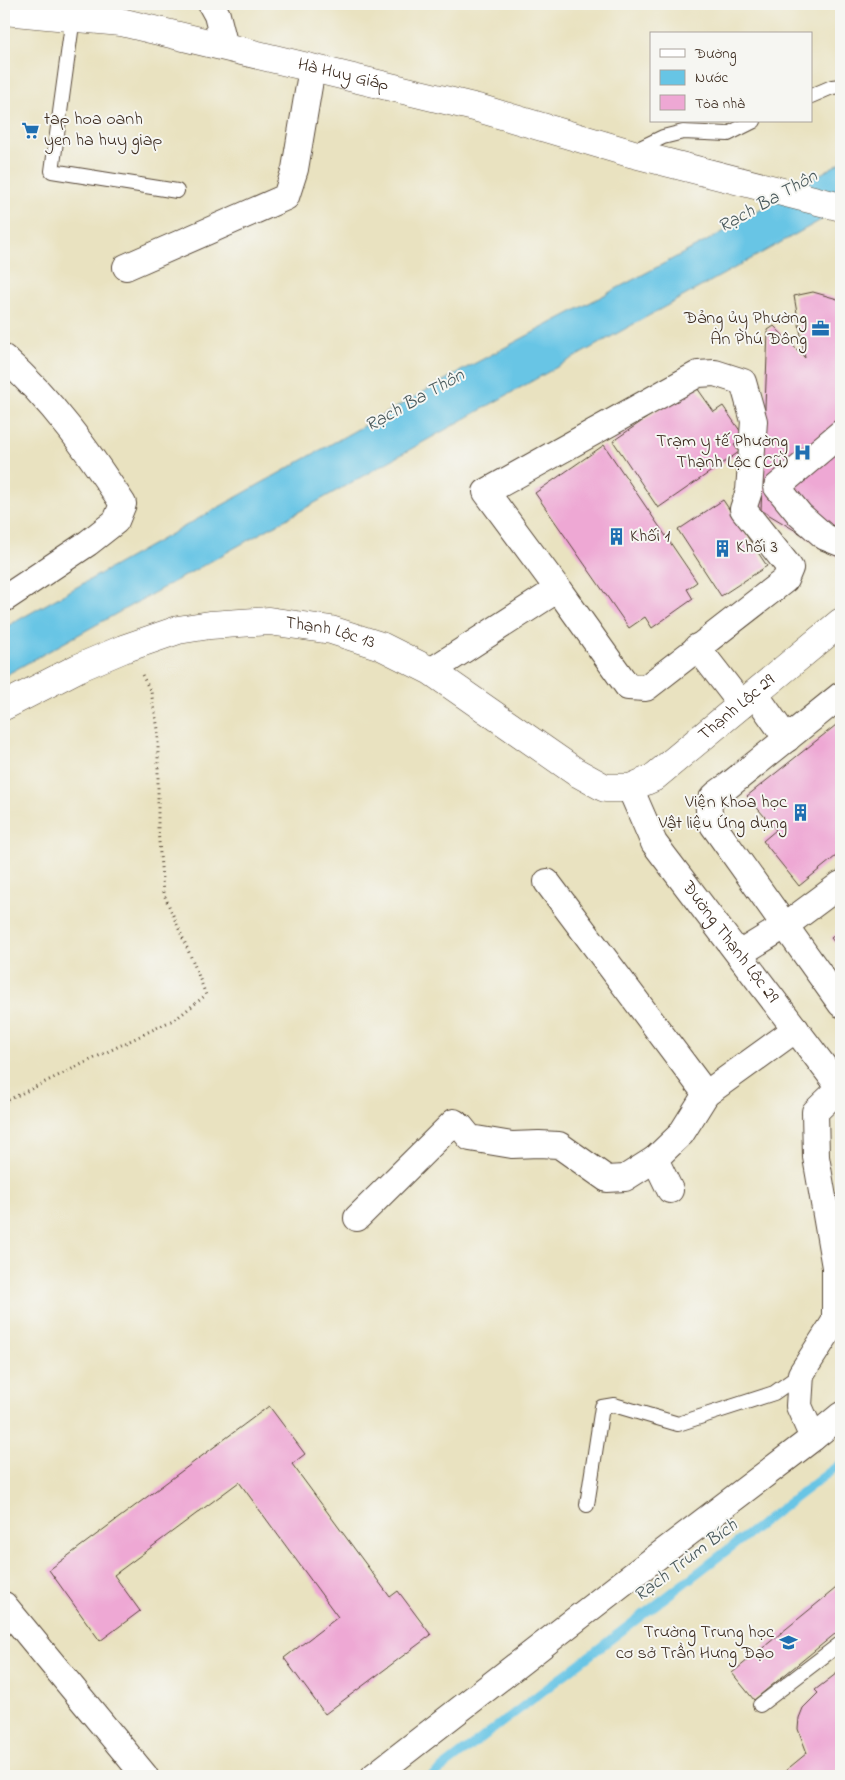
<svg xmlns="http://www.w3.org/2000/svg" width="845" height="1780" viewBox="0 0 845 1780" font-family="'Indie Flower',sans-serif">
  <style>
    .water { fill: #67c5e5; stroke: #517882 }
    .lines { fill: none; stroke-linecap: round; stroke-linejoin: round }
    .stream { stroke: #67c5e5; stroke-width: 9 }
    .building { fill: #eea8d4 }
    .lane-casing { stroke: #554636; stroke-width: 16 }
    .street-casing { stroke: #554636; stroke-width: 28 }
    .secondary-casing { stroke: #554636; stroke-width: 29 }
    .primary-casing { stroke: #554636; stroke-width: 29 }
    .path { stroke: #554636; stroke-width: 3; stroke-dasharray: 1 4; stroke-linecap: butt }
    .lane { stroke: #fff; stroke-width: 14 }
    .street { stroke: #fff; stroke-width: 26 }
    .secondary { stroke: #fff; stroke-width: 28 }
    .primary { stroke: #fff; stroke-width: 28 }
    .labels { text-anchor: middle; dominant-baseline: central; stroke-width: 4; stroke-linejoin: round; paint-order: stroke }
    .street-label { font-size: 18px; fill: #3b2a1e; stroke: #f6f6f2 }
    .poi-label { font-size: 18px; fill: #3b2a1e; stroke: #f6f6f2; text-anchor: end }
    .water-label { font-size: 19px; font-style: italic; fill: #48585a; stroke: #f6f6f2 }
  </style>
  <rect width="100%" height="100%" fill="#f6f6f2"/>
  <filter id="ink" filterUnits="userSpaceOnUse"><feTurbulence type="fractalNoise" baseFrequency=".02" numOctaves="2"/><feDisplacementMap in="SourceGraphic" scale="10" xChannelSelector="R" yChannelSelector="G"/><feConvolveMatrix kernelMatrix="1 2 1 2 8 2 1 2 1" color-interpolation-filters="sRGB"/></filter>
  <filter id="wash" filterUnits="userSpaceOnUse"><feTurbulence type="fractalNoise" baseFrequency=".0096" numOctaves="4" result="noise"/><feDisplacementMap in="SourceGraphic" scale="20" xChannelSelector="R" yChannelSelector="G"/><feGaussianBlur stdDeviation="1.12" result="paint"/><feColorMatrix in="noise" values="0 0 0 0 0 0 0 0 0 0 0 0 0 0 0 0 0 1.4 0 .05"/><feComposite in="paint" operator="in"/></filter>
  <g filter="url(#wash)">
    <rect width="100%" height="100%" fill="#e9e2c0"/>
    <!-- water -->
    <path class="water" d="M 841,162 L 841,209 C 561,363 284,522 4,676 L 4,628 L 468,367 L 716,236 Z"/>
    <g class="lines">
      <!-- stream -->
      <path class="stream" d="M 432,1776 L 841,1463"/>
    </g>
    <g id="blocks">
      <!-- building -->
      <path class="building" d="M 813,292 L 841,300 L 841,558 L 761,510 L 768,330 L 774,326 L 805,358 L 794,296 Z
        M 695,385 L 714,412 L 723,406 L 745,438 L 734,445 L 739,452 L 658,508 L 613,441 Z
        M 604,445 L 697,582 L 687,589 L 693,599 L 652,628 L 645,617 L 629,628 L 535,493 Z
        M 723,500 L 767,566 L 721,596 L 678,530 Z
        M 841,721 L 841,852 L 799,886 L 763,841 L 776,830 L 747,796 Z
        M 841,930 L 841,950 L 831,938 Z
        M 269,1406 L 305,1454 L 292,1464 L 390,1597 L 398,1591 L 431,1635 L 325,1714 L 284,1658 L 338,1617 L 239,1482 L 114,1575 L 140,1611 L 100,1641 L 49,1570 Z
        M 841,1584 L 841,1629 L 754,1700 L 732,1673 Z
        M 841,1670 L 841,1766 L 833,1772 L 836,1776 L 779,1776 L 807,1753 L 798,1729 L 799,1718 L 803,1708 L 818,1693 L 815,1690 Z"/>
    </g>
  </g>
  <g filter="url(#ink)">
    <use href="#blocks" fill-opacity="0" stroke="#554636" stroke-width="1"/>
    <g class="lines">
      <defs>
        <path id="lane" d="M 73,17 L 52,171 L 177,191
          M 811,96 L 832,87 L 841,86
          M 634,151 L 663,137 L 683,132 L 728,134 L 754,121
          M 587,1505 L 602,1407 L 614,1405 L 678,1424 L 774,1393 L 801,1374
          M 760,1705 L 841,1643"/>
        <g id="street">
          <path d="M 211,4 L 217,15 L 225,47"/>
          <path d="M 126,267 L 286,197 L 295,169 L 312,68"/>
          <path d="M 4,358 C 52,400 88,451 123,504 L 116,521 L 88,543 L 4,599"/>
          <path d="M 841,433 L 777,487 L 800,515 L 825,537 L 840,543 L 841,542"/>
          <path d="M 697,647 L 742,705"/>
          <path d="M 431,671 L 558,589 L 628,687 L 646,688 L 785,580 L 790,568 L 743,509 L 749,491 L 754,421 L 743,382 L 715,373 L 698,374 L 486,492 L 558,589"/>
          <path d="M 755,694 L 787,739"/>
          <path d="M 841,695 L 728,786 C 709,798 704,804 713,825 L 841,1004"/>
          <path id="s1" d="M 630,788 L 654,843 L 841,1089"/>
          <path d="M 547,882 L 706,1094 L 796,1029"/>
          <path d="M 739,954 L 786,925 L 841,884"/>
          <path d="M 670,1190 L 655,1159 L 681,1134 L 706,1094"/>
          <path d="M 357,1218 L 454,1122 L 461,1127 L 470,1138 L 512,1145 L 539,1144 L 559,1145 L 607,1179 L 625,1178 L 655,1159"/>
          <path d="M 813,1438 L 841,1415"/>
          <path d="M 4,1605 L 145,1776"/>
          <path d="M 374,1776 L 624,1582 L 813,1438 L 799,1406 L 801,1374 L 835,1321 L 835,1267 L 816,1157 L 815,1112 L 840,1088"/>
        </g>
        <g id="secondary">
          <path id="s2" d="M 4,706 L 78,668 L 123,649 L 178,630 L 210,625 L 269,621 L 331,630 L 381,646 L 431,671 L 576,772 L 605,788 L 630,788 L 653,778 L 841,622"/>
        </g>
        <g id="primary">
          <path id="s3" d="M 4,11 L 121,22 L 478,108 L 630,153 L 841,207"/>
        </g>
      </defs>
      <!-- lane casing -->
      <use href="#lane" class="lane-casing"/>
      <!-- street casing -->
      <use href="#street" class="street-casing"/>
      <!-- secondary casing -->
      <use href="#secondary" class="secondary-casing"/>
      <!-- primary casing -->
      <use href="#primary" class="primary-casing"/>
      <!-- path -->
      <path class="path" d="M 4,1102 L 177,1018 L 206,995 L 194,964 L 163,892 L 158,829 L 158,729 L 151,692 L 141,673"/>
      <!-- lane -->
      <use href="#lane" class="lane"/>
      <!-- street -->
      <use href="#street" class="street"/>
      <!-- secondary -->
      <use href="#secondary" class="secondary"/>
      <!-- primary -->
      <use href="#primary" class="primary"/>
    </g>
  </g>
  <!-- icons -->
  <defs>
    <symbol id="supermarket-bare" viewBox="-9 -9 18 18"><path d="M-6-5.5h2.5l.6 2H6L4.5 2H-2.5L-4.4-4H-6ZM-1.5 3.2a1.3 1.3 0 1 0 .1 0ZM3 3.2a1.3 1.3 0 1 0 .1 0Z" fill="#1f6fb2" stroke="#f6f6f2" stroke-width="2.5" paint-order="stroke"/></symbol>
    <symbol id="office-bare" viewBox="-9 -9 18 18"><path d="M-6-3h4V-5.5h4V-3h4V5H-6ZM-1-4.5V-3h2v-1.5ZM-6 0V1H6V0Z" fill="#1f6fb2" stroke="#f6f6f2" stroke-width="2.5" paint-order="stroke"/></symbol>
    <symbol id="hospital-bare" viewBox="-9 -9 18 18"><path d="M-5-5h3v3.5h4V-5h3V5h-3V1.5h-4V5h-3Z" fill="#1f6fb2" stroke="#f6f6f2" stroke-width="2.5" paint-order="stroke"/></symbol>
    <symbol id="building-bare" viewBox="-9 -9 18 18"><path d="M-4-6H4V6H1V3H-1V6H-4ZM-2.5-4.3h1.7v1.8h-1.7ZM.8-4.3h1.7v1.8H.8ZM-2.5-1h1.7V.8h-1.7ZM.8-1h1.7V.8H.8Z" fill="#1f6fb2" stroke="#f6f6f2" stroke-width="2.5" paint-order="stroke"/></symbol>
    <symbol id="school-bare" viewBox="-9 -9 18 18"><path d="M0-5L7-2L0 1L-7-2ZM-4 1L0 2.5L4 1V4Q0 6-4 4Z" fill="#1f6fb2" stroke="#f6f6f2" stroke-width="2.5" paint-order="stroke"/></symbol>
  </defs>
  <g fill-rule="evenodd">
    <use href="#supermarket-bare" x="18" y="118" width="25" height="25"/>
    <use href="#office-bare" x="808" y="316" width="25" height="25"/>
    <use href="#hospital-bare" x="790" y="440" width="25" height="25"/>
    <use href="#building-bare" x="604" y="524" width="25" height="25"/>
    <use href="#building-bare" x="710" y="536" width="25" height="25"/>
    <use href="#building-bare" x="788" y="800" width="25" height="25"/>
    <use href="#school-bare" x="776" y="1630" width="25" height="25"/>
  </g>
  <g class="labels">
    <!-- street labels -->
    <g class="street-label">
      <text stroke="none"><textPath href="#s3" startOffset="346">Hà Huy Giáp</textPath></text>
      <text stroke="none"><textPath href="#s2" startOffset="344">Thạnh Lộc 13</textPath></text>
      <text stroke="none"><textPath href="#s2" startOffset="822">Thạnh Lộc 29</textPath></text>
      <text stroke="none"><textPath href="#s1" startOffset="185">Đường Thạnh Lộc 29</textPath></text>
    </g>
    <!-- poi labels -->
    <g class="poi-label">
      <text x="44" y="120" text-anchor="start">tap hoa oanh<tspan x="44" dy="21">yen ha huy giap</tspan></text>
      <text x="807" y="319">Đảng ủy Phường<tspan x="807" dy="21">An Phú Đông</tspan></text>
      <text x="788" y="442">Trạm y tế Phường<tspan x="788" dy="21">Thạnh Lộc (Cũ)</tspan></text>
      <text x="630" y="537" text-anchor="start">Khối 1</text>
      <text x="736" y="548" text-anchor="start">Khối 3</text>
      <text x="787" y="803">Viện Khoa học<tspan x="787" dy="21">Vật liệu Ứng dụng</tspan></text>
      <text x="774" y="1633">Trường Trung học<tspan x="774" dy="21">cơ sở Trần Hưng Đạo</tspan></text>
    </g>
    <!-- water labels -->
    <g class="water-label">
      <text transform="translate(768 202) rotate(-29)">Rạch Ba Thôn</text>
      <text transform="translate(415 401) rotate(-29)">Rạch Ba Thôn</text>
      <text transform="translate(686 1561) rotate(-37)">Rạch Trùm Bích</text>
    </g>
  </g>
  <!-- margin -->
  <rect width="845" height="1780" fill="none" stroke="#f6f6f2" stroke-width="20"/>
  <!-- legend -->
  <rect x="650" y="32" width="162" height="90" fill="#f6f6f2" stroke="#aba49d"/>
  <rect x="660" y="49" width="25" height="8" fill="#ffffff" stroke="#aba49d"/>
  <text x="695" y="58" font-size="15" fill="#3b2a1e">Đường</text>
  <rect x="660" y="70" width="25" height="15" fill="#67c5e5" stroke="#aba49d"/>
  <text x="695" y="82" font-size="15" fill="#3b2a1e">Nước</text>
  <rect x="660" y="95" width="25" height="15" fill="#eea8d4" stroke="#aba49d"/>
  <text x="695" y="108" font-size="15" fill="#3b2a1e">Tòa nhà</text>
</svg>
